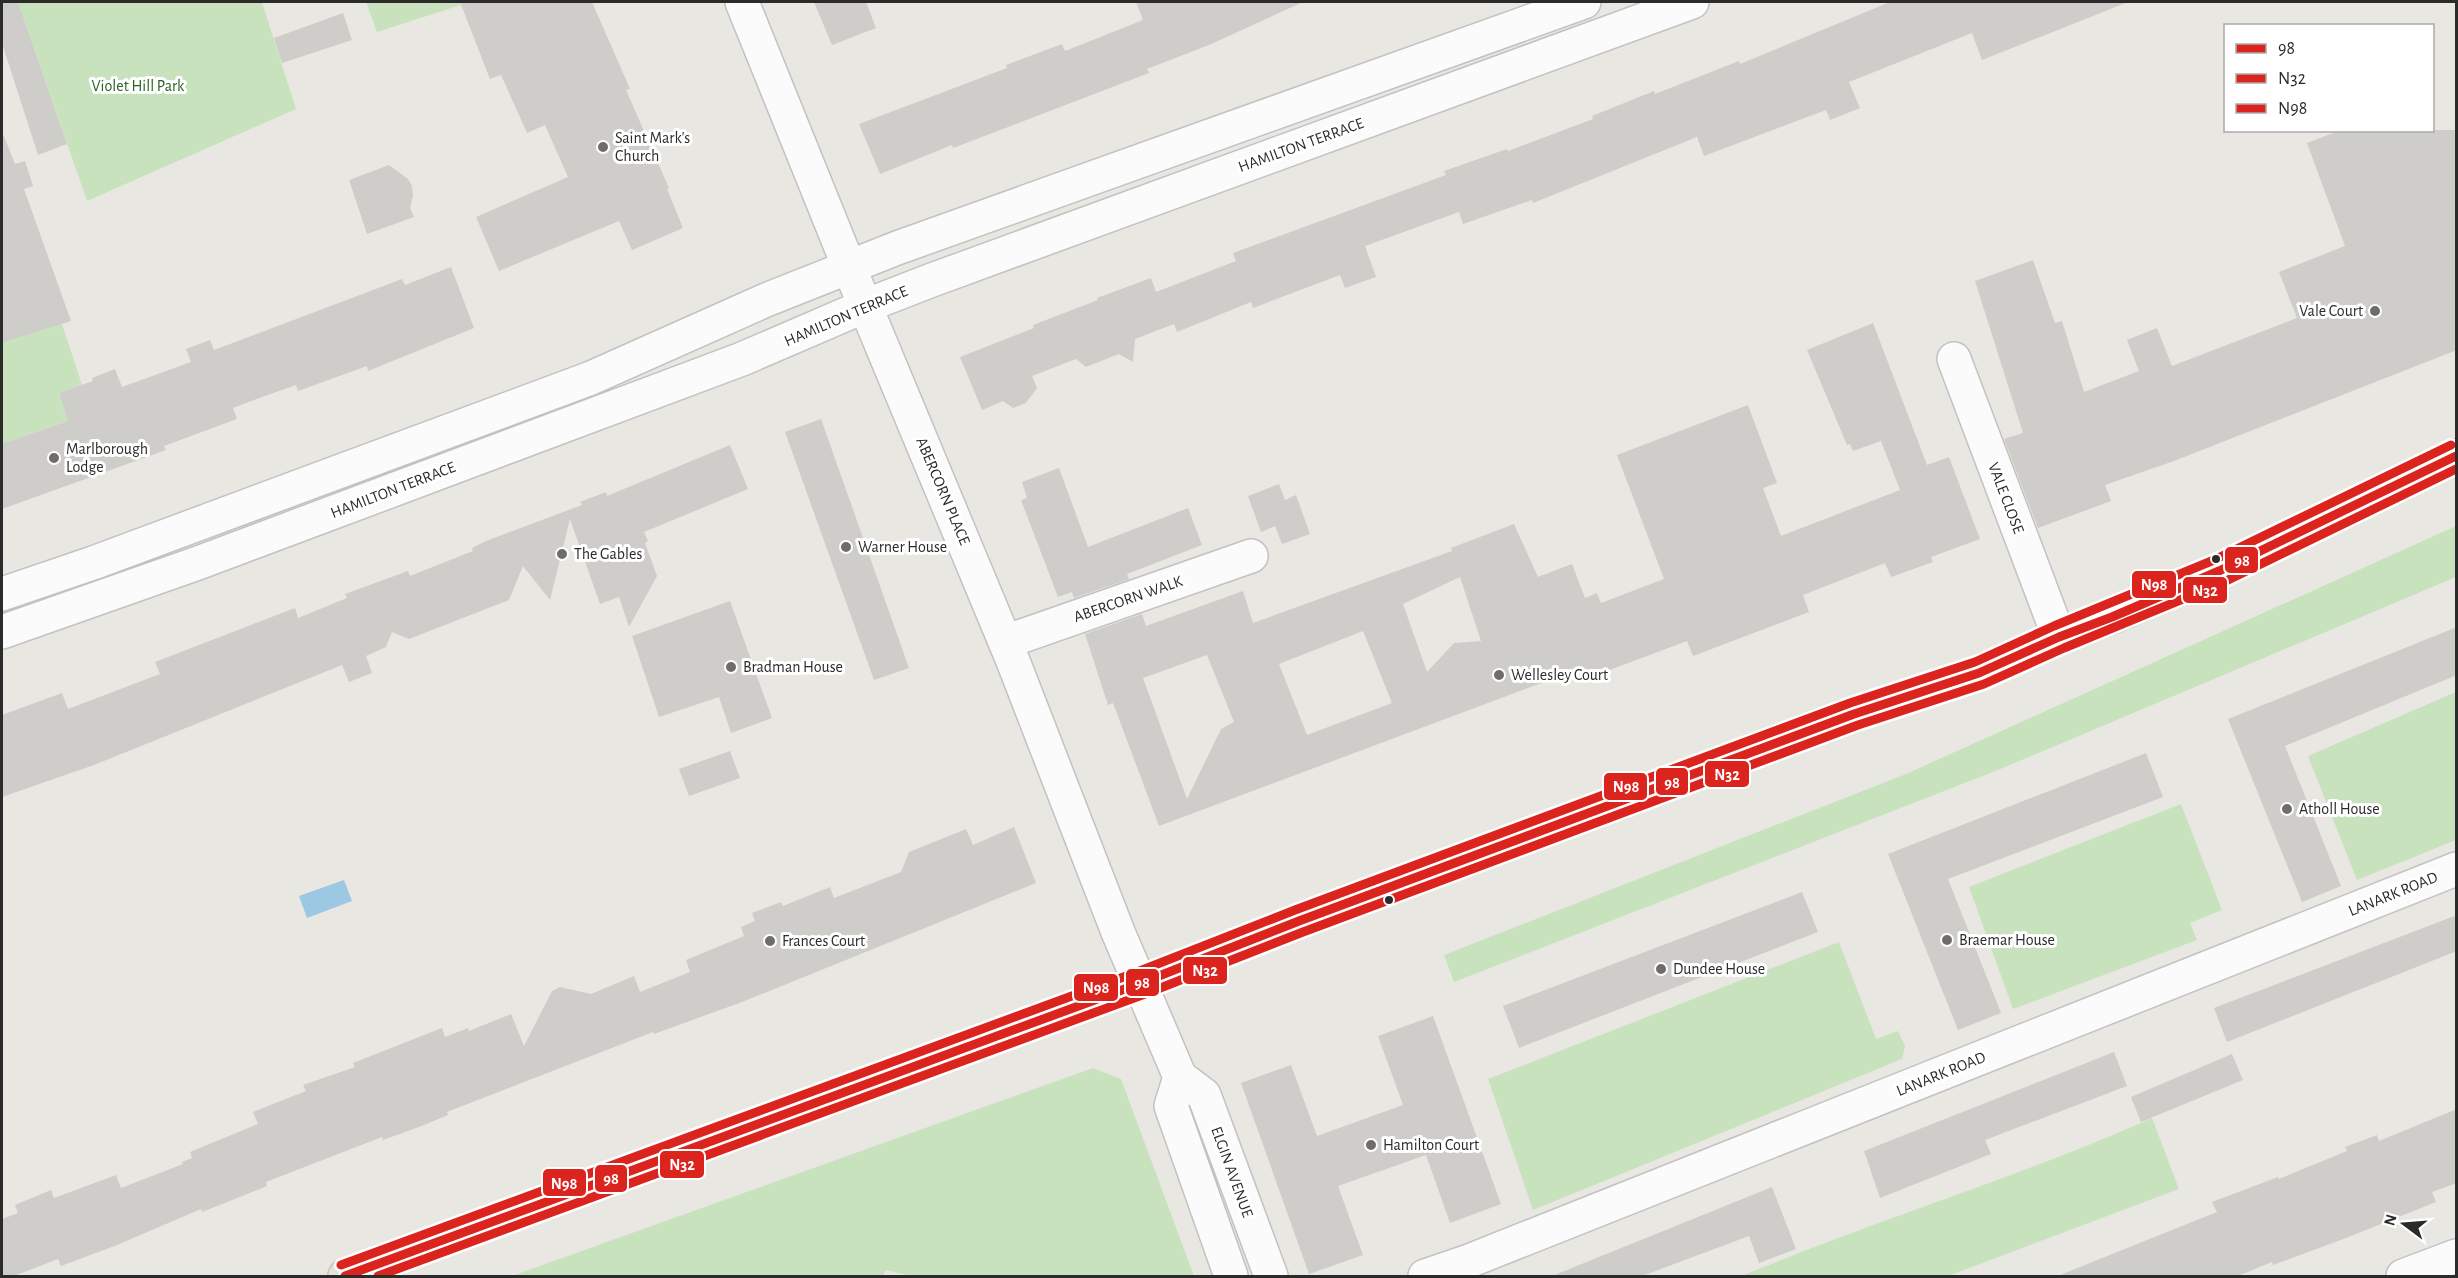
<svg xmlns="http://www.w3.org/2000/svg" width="2458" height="1278" viewBox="0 0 2458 1278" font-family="'Alegreya Sans',sans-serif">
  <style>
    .green { fill: #c8e2be }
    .water { fill: #9cc8e4 }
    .building { fill: #cecdc9; fill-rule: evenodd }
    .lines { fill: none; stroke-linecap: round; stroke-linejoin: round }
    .minor-casing { stroke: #c3c2c2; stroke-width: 36 }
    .major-casing { stroke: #c5c4c2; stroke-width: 36 }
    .minor { stroke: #fcfbfb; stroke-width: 33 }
    .major { stroke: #e6e4d6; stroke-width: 33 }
    .bus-1-casing { stroke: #fff; stroke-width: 14 }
    .bus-2-casing { stroke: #fff; stroke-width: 14 }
    .bus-3-casing { stroke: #fff; stroke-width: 14 }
    .bus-1 { stroke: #dc241f; stroke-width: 9 }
    .bus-2 { stroke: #dc241f; stroke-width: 9 }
    .bus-3 { stroke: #dc241f; stroke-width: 9 }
    .poi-dot { fill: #6e6d6b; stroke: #fff; stroke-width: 2 }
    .bus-dot { fill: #2b2b2b; stroke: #fff; stroke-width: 2 }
    .labels { text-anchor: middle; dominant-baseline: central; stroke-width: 6; stroke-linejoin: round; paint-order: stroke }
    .park-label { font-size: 16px; fill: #266321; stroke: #fff }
    .poi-label { font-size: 16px; fill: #2b2b2b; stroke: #fff; text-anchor: start }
    .street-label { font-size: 16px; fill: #2b2b2b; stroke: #fff }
    .line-badge { stroke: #fff; stroke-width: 2 }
    .badge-label { font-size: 16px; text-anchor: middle; font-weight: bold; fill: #fff }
  </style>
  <rect width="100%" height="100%" fill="#e9e7e2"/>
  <!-- green -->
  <path class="green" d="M 18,2 L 262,2 L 296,109 L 87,201 Z
    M 366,2 L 470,2 L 377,32 Z
    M 62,324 L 82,385 L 59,393 L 68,421 L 2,444 L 2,343 Z
    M 2456,526 L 2456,577 L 1998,770 L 1454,982 L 1444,955 L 1906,774 Z
    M 2456,692 L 2456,840 L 2357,880 L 2308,756 Z
    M 2181,804 L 2222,910 L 2190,923 L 2197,940 L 2013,1009 L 1969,887 Z
    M 1839,942 L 1876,1039 L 1898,1031 L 1905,1046 L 1902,1059 L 1533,1210 L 1488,1079 Z
    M 1093,1068 L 1121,1079 L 1194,1276 L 911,1276 L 886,1270 L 883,1276 L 791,1275 L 791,1276 L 512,1276 Z
    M 2152,1118 L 2179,1189 L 1948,1276 L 1742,1276 C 1877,1219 2018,1178 2152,1118 Z"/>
  <!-- water -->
  <path class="water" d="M 344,880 L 352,901 L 307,918 L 299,896 Z"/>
  <!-- building -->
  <path class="building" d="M 2,2 L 18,2 L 67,144 L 38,155 L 2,43 Z
    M 460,2 L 592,2 L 630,89 L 626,90 L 669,188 L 667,189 L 683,228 L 632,250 L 619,221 L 499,271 L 476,217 L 568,177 L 545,125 L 527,133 L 501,75 L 490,79 Z
    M 814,2 L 866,2 L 876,28 L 832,45 Z
    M 1136,2 L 1303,2 L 1209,45 L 1147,69 L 1149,73 L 953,148 L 952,145 L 880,174 L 859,124 L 1007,68 L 1006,65 L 1062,44 L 1065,51 L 1143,20 Z
    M 1890,2 L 2128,2 L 1982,60 L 1972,33 L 1849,82 L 1860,108 L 1830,120 L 1826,110 L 1704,156 L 1697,137 L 1533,203 L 1532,200 L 1463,224 L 1459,212 L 1365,246 L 1376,277 L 1345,288 L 1340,275 L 1253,308 L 1251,302 L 1177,332 L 1174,324 L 1135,339 L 1133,362 L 1119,354 L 1086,367 L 1076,359 L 1032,376 L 1037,388 L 1026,403 L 1013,408 L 1003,401 L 982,410 L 960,357 L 1034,328 L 1033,325 L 1098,300 L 1097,298 L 1151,278 L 1156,292 L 1236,261 L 1233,253 L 1446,175 L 1444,171 L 1507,149 L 1508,151 L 1593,119 L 1592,116 L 1654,91 L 1655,94 L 1739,61 L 1740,64 Z
    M 343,13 L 352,40 L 282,63 L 274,38 Z
    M 2341,130 L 2457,130 L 2457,350 L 2174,461 L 2105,485 L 2111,501 L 2038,528 L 2004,439 L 2023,433 L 1975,281 L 2033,260 L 2055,323 L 2062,321 L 2084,392 L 2139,371 L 2127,340 L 2157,328 L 2172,366 L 2297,318 L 2279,272 L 2345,246 L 2307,143 Z
    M 2,136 L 4,136 L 15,164 L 25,161 L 33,186 L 24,189 L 71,321 L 2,343 Z
    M 389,165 L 408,179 L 412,186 L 413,196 L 410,208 L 414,217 L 367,234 L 349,180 Z
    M 451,267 L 474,328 L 368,371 L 367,366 L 298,391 L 296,385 L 262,397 L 233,408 L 237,419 L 164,446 L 166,450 L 2,509 L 2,444 L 68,421 L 59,393 L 93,381 L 92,378 L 115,369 L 122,387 L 191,362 L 186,349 L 210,340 L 214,350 L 402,279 L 405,285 Z
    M 1873,323 L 1927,465 L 1949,457 L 1980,539 L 1931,557 L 1933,562 L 1891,577 L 1885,563 L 1803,595 L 1809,612 L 1693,656 L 1687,641 L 1583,680 L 1579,669 L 1159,826 L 1113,703 L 1108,705 L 1085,634 L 1142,614 L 1146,626 L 1243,591 L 1253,623 L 1452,551 L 1451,548 L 1514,524 L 1538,577 L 1572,564 L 1585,598 L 1597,593 L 1601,603 L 1664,579 L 1617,455 L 1748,405 L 1777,483 L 1763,488 L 1781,536 L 1900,490 L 1881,441 L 1853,451 L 1850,444 L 1847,445 L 1807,350 ZM 1460,577 L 1481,641 L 1454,643 L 1427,672 L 1403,604 ZM 1363,631 L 1392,703 L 1307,735 L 1279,664 ZM 1207,655 L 1234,722 L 1221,729 L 1187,799 L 1143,678 Z
    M 821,419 L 909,668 L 874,680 L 785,432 Z
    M 730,445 L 748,489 L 644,532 L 648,541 L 645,543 L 657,576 L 629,627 L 619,597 L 600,604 L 570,519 L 550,600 L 523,566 L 509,600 L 409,639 L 392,632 L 386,647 L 366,656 L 372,673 L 349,682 L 342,665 L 94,765 L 2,797 L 2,715 L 62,693 L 68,709 L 160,674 L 155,662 L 295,608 L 298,618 L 347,598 L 345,594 L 408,571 L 410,576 L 473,551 L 472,548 L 486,541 L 582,505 L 580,502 L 606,492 L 607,496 Z
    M 1059,468 L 1088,547 L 1188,508 L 1202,545 L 1127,574 L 1129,579 L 1074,598 L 1072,592 L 1058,597 L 1021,500 L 1027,498 L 1022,482 Z
    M 1279,484 L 1285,500 L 1296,495 L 1310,534 L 1282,544 L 1275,526 L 1261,532 L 1248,496 Z
    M 730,601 L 772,718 L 731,733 L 719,697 L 659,717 L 632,636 Z
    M 2457,627 L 2457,675 L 2285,746 L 2341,886 L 2302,902 L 2228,719 Z
    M 730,751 L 740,778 L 689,796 L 679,769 Z
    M 2146,753 L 2163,797 L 1948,879 L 2001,1013 L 1958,1030 L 1888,854 Z
    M 1014,827 L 1036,883 L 742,1002 L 654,1034 L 653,1032 L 447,1112 L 448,1115 L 419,1127 L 383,1140 L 382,1137 L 266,1182 L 267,1186 L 202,1212 L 201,1209 L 117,1245 L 61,1266 L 58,1259 L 14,1276 L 2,1276 L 2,1219 L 18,1213 L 15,1205 L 51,1190 L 54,1198 L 116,1175 L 121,1188 L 183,1164 L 182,1162 L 192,1158 L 190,1152 L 258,1124 L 253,1112 L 306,1091 L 303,1085 L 355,1067 L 353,1063 L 442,1028 L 445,1037 L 468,1028 L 469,1031 L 511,1014 L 524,1046 L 552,991 L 560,987 L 591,994 L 634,976 L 640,992 L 690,972 L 686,960 L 744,936 L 741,927 L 755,921 L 752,913 L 781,902 L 783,906 L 830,887 L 834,898 L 901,872 L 909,852 L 966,829 L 973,845 Z
    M 1802,892 L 1818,932 L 1519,1048 L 1503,1006 Z
    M 2457,915 L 2457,951 L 2227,1042 L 2214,1008 Z
    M 1433,1016 L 1501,1204 L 1450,1223 L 1426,1155 L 1338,1186 L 1363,1255 L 1309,1274 L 1241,1083 L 1291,1065 L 1317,1136 L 1403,1105 L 1378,1036 Z
    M 2114,1052 L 2127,1086 L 1985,1140 L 1991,1154 L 1880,1198 L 1864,1151 Z
    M 2232,1054 L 2243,1080 L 2141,1122 L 2131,1097 Z
    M 2457,1109 L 2457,1183 L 2432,1192 L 2436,1202 L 2346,1238 L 2273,1265 L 2272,1262 L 2238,1276 L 2061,1276 L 2060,1275 L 2217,1212 L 2212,1202 L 2278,1177 L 2279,1179 L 2347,1151 L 2345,1147 L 2377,1135 L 2379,1141 Z
    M 1772,1187 L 1796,1249 L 1759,1263 L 1749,1236 L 1642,1276 L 1552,1276 Z"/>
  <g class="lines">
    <defs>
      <path id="minor" d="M 742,2 L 849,267 L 1013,661 L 1118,932 L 1180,1077 L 1204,1095 L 1271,1276
        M 1954,359 L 2059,637
        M 2,594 L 93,563 L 591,378 L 766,300 L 897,248 L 1584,2
        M 2,632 L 198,563 L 742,359 L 865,306 L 932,280 L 1692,2
        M 1005,642 L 1251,556
        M 1180,1077 L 1171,1106 L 1231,1276
        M 1425,1276 L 1469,1261 L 2456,869
        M 2403,1276 L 2456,1256"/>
      <path id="major" d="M 345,1276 L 1141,983 L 1299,921 L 1854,714 L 1979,673 L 2059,637 L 2112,617 L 2219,571 L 2456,456"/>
    </defs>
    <!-- minor casing -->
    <use href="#minor" class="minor-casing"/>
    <!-- major casing -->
    <use href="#major" class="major-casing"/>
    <!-- minor -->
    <use href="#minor" class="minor"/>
    <!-- major -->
    <use href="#major" class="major"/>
    <defs>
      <path id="bus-1" d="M 345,1276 L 1141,983 L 1299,921 L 1854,714 L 1979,673 L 2059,637 L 2112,617 L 2219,571 L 2456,456"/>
      <path id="bus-2" d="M 378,1276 L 1145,994 L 1303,932 L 1858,725 L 1984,684 L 2064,648 L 2224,582 L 2456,469"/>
      <path id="bus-3" d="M 341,1265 L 1137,972 L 1295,910 L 1850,703 L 1975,662 L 2054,626 L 2214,560 L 2451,445"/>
    </defs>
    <!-- bus-1 casing -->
    <use href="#bus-1" class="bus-1-casing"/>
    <!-- bus-2 casing -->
    <use href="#bus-2" class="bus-2-casing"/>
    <!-- bus-3 casing -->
    <use href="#bus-3" class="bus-3-casing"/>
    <!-- bus-1 -->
    <use href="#bus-1" class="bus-1"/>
    <!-- bus-2 -->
    <use href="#bus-2" class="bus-2"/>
    <!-- bus-3 -->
    <use href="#bus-3" class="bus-3"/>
  </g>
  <!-- markers -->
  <g class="poi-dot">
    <circle cx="603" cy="147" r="6"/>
    <circle cx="2375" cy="311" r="6"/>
    <circle cx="54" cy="458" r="6"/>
    <circle cx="846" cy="547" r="6"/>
    <circle cx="562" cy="554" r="6"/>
    <circle cx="731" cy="667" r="6"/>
    <circle cx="1499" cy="675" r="6"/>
    <circle cx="2287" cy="809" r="6"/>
    <circle cx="1947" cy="940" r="6"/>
    <circle cx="770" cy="941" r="6"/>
    <circle cx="1661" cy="969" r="6"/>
    <circle cx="1371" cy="1145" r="6"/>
  </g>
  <g class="bus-dot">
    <circle cx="2216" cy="559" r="5"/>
    <circle cx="1389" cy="900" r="5"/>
  </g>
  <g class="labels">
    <!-- park labels -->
    <g class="park-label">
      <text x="138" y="86">Violet Hill Park</text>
    </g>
    <!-- poi labels -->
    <g class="poi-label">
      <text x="615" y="138">Saint Mark's<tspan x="615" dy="18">Church</tspan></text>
      <text x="2363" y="311" text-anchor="end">Vale Court</text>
      <text x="66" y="449">Marlborough<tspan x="66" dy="18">Lodge</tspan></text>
      <text x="858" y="547">Warner House</text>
      <text x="574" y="554">The Gables</text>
      <text x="743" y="667">Bradman House</text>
      <text x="1511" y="675">Wellesley Court</text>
      <text x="2299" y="809">Atholl House</text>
      <text x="1959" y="940">Braemar House</text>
      <text x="782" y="941">Frances Court</text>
      <text x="1673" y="969">Dundee House</text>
      <text x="1383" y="1145">Hamilton Court</text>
    </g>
    <!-- street labels -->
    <g class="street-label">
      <text transform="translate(1301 145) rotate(-20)">HAMILTON TERRACE</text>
      <text transform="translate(846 316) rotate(-23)">HAMILTON TERRACE</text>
      <text transform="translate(393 490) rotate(-21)">HAMILTON TERRACE</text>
      <text transform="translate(943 491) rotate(67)">ABERCORN PLACE</text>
      <text transform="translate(2006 498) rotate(69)">VALE CLOSE</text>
      <text transform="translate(1128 599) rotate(-19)">ABERCORN WALK</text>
      <text transform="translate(2393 894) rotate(-22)">LANARK ROAD</text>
      <text transform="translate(1941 1074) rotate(-22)">LANARK ROAD</text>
      <text transform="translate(1232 1172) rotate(70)">ELGIN AVENUE</text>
    </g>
  </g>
  <g class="line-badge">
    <rect x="2224" y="546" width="35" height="28" rx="6" fill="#dc241f"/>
    <rect x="2131" y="570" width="46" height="29" rx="6" fill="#dc241f"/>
    <rect x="2182" y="576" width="46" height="28" rx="6" fill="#dc241f"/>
    <rect x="1704" y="760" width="46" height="28" rx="6" fill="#dc241f"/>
    <rect x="1655" y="767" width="34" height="29" rx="6" fill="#dc241f"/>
    <rect x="1603" y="772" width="45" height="29" rx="6" fill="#dc241f"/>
    <rect x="1182" y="956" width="46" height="29" rx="6" fill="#dc241f"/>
    <rect x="1125" y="968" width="35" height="29" rx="6" fill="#dc241f"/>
    <rect x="1073" y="973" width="46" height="29" rx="6" fill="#dc241f"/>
    <rect x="659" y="1150" width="46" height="29" rx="6" fill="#dc241f"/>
    <rect x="594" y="1164" width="34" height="29" rx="6" fill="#dc241f"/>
    <rect x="542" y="1168" width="45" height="29" rx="6" fill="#dc241f"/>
  </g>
  <g class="badge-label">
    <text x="2242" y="566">98</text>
    <text x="2154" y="590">N98</text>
    <text x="2205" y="596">N32</text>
    <text x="1727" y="780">N32</text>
    <text x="1672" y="788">98</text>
    <text x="1626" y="792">N98</text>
    <text x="1205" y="976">N32</text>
    <text x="1142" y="988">98</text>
    <text x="1096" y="993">N98</text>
    <text x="682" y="1170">N32</text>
    <text x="611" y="1184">98</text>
    <text x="564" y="1189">N98</text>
  </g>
  <!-- border -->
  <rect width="2458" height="1278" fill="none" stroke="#2b2b2b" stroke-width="6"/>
  <!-- legend -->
  <rect x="2224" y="24" width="210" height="108" fill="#ffffff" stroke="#aaaaaa" stroke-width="1.5"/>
  <rect x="2236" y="44" width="30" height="9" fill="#dc241f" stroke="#aaaaaa" stroke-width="1.5"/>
  <text x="2278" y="54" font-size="18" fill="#2b2b2b">98</text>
  <rect x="2236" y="74" width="30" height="9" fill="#dc241f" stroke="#aaaaaa" stroke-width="1.5"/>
  <text x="2278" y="84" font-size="18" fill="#2b2b2b">N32</text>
  <rect x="2236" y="104" width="30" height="9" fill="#dc241f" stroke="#aaaaaa" stroke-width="1.5"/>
  <text x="2278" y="114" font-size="18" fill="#2b2b2b">N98</text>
  <!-- north arrow -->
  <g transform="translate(2404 1224) rotate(286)" stroke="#ffffff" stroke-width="4.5" paint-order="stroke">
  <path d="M0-4.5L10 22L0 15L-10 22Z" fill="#2b2b2b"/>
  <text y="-9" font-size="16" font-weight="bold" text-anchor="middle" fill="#2b2b2b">N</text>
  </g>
</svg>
